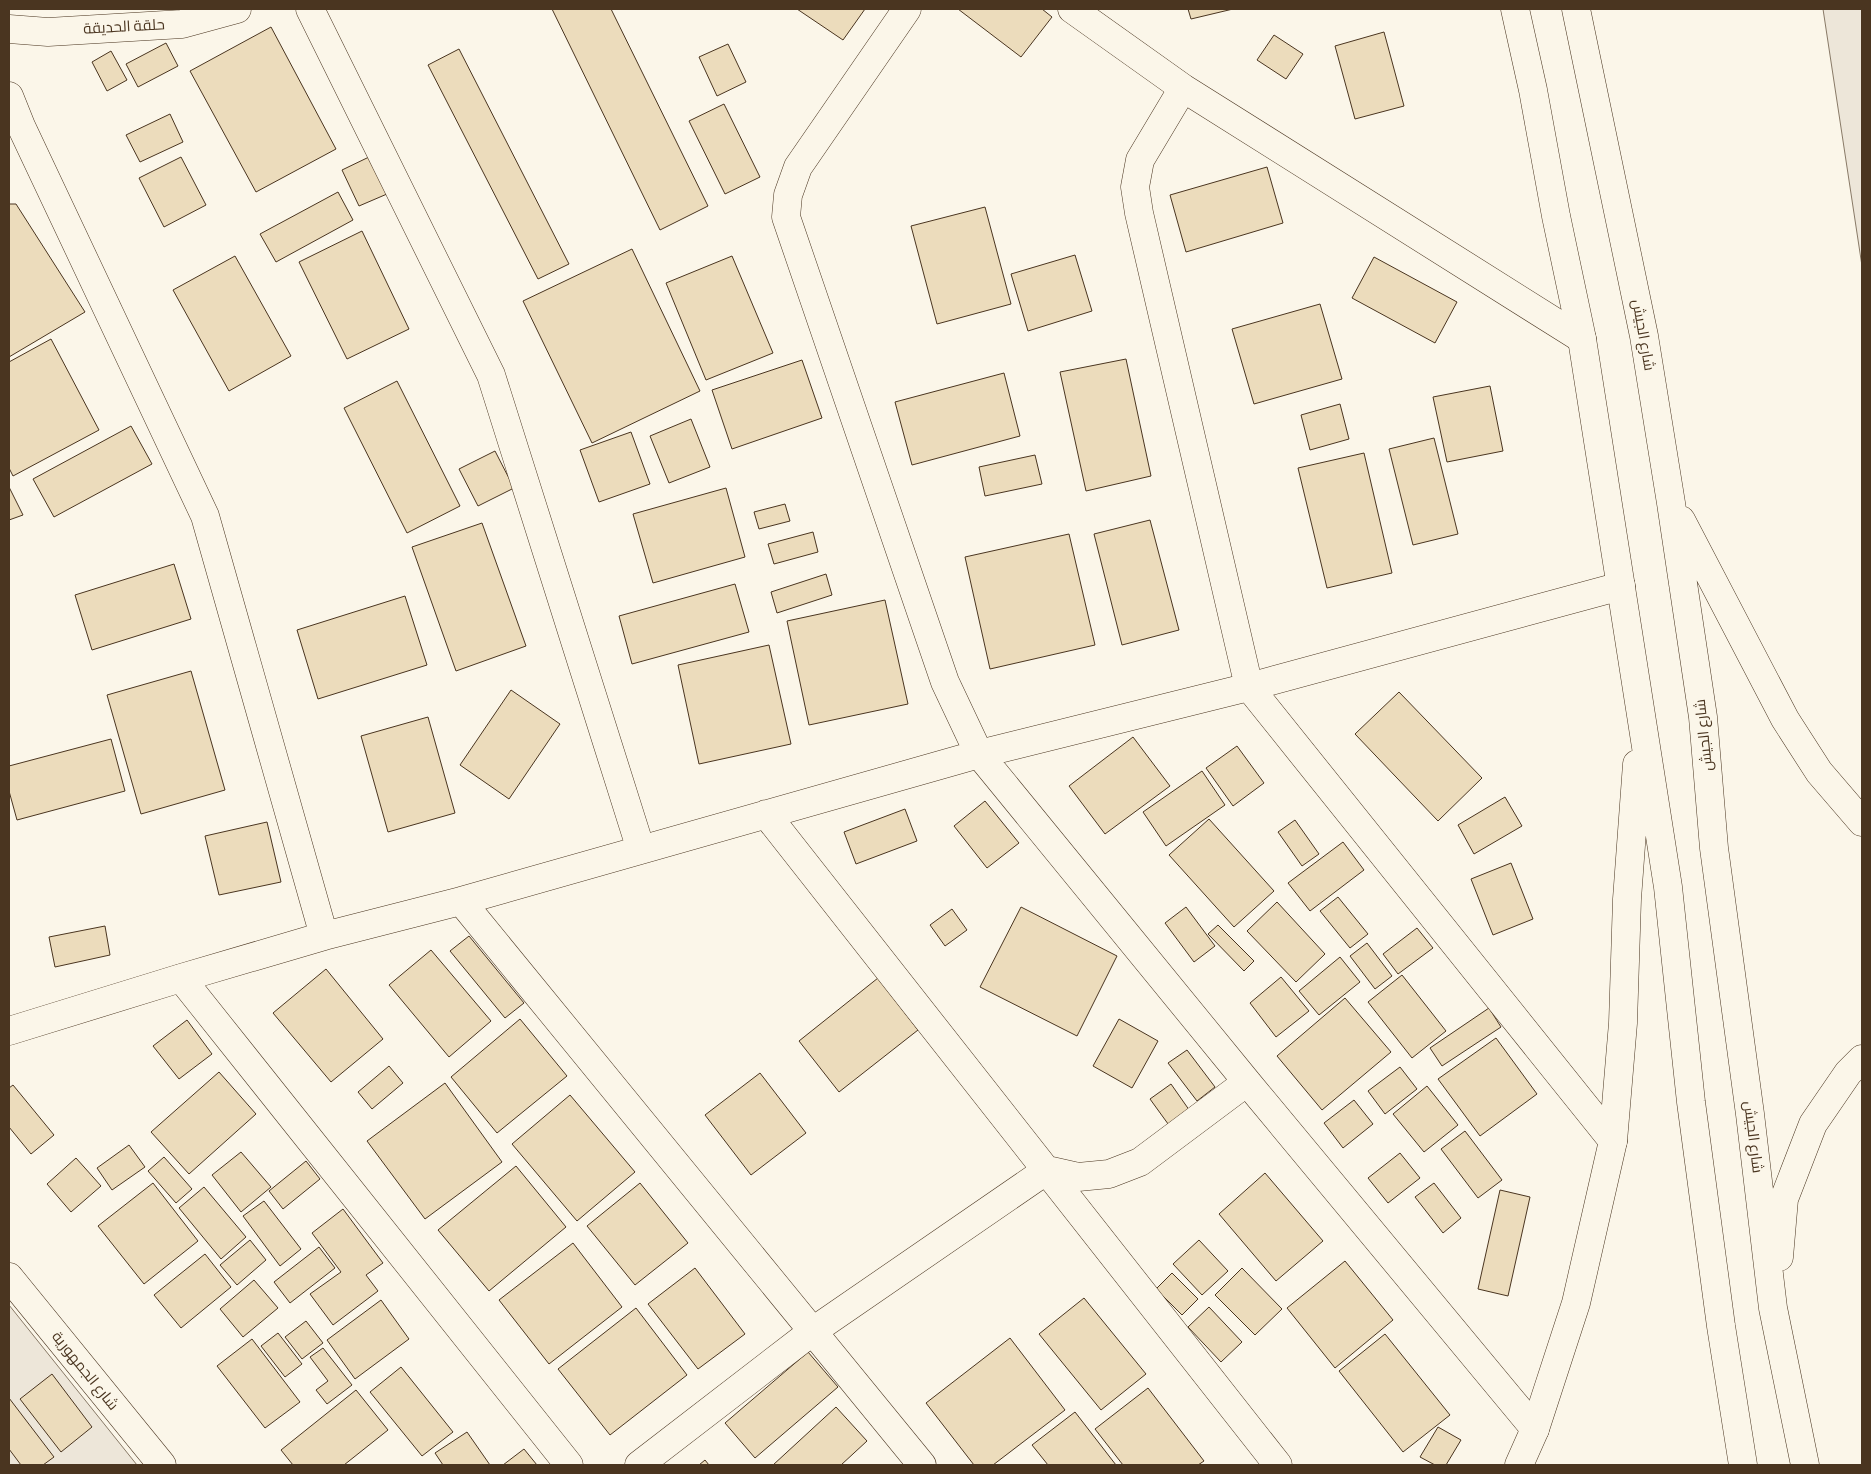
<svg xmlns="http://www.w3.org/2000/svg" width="1871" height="1474" viewBox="0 0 1871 1474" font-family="'Source Sans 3',Cairo,sans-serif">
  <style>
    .green { fill: #ede6d9; stroke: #887966 }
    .building { fill: #ecdcbc; stroke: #4a3520 }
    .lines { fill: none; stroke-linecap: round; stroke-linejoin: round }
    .street-casing { stroke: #4a3520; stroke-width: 29 }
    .secondary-casing { stroke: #4a3520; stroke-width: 29 }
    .highway-casing { stroke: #4a3520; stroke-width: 29 }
    .street { stroke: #fbf6e9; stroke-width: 28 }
    .secondary { stroke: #fbf6e9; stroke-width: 28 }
    .highway { stroke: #fbf6e9; stroke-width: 28 }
    .labels { text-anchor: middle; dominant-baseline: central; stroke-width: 4; stroke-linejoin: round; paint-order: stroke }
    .street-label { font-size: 15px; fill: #4a3520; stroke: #fbf6e9 }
  </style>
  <rect width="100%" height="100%" fill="#fbf6e9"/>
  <!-- green -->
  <path class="green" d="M 1823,9 L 1862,9 L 1862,266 Z
    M 9,1305 L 137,1465 L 9,1465 Z"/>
  <!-- building -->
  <path class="building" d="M 552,9 L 611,9 L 708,206 L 660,230 Z
    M 797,9 L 865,9 L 843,40 Z
    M 958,9 L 1042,9 L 1052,17 L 1021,57 Z
    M 1188,9 L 1233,9 L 1191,19 Z
    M 271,27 L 336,149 L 256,192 L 190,71 Z
    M 1384,32 L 1404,106 L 1355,119 L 1335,46 Z
    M 1274,35 L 1303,54 L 1286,79 L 1257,60 Z
    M 166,43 L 178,66 L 138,87 L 126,64 Z
    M 728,44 L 746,82 L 717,96 L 699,57 Z
    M 459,49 L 569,264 L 538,279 L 428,65 Z
    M 111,51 L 127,80 L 107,91 L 92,62 Z
    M 724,104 L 760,177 L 725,194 L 689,121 Z
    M 170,114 L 183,142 L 140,162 L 126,135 Z
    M 181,157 L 206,205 L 164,227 L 139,178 Z
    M 369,157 L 387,194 L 359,206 L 342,170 Z
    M 1267,167 L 1283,223 L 1186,252 L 1170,195 Z
    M 338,192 L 353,220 L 276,262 L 260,234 Z
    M 9,204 L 16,204 L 85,312 L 9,357 Z
    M 985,207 L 1011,304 L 937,324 L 911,226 Z
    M 362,231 L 409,329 L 347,359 L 299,262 Z
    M 632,249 L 700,391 L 592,443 L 523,301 Z
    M 1075,255 L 1092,311 L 1028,331 L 1011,274 Z
    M 235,256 L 291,356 L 229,391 L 173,290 Z
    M 732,256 L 773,353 L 706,380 L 666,283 Z
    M 1374,257 L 1457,302 L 1435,343 L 1352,298 Z
    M 1320,304 L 1342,379 L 1254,404 L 1232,329 Z
    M 51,339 L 99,430 L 13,476 L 9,468 L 9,362 Z
    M 1126,359 L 1151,476 L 1086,491 L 1060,372 Z
    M 802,360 L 822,418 L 732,449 L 712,390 Z
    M 1004,373 L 1020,436 L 912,465 L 895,402 Z
    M 397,381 L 460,506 L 407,533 L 344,408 Z
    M 1490,386 L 1503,451 L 1447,462 L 1433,397 Z
    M 1340,404 L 1349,439 L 1310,450 L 1301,415 Z
    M 691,419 L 710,467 L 669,483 L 650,436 Z
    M 131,426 L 152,464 L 54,517 L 33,479 Z
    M 631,432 L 650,484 L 599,502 L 580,450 Z
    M 1434,438 L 1458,534 L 1413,545 L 1389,449 Z
    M 495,451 L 514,488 L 478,506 L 459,469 Z
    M 1364,453 L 1392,573 L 1327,588 L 1298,468 Z
    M 1035,455 L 1042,484 L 985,496 L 979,467 Z
    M 9,487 L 23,515 L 9,520 Z
    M 726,488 L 745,557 L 653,583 L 633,514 Z
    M 785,504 L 790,521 L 759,529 L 754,512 Z
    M 1150,520 L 1179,630 L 1122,645 L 1094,534 Z
    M 482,523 L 526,646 L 456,671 L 412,547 Z
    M 813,532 L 818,552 L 774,564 L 768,544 Z
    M 1069,534 L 1095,645 L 990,669 L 965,557 Z
    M 174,564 L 191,619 L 92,650 L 75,595 Z
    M 826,574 L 832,595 L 777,613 L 771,592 Z
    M 735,584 L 749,632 L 632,664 L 619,616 Z
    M 405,596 L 427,665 L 318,699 L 297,630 Z
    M 885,600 L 908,704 L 809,725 L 787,621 Z
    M 769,645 L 791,744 L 699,764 L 678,665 Z
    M 191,671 L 225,790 L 141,814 L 107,695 Z
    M 511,690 L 560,724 L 509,799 L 460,765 Z
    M 1399,692 L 1482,778 L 1438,821 L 1355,734 Z
    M 428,717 L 455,813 L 388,832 L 361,736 Z
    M 1133,737 L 1170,786 L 1105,834 L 1069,786 Z
    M 111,739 L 125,791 L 17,820 L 9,791 L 9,766 Z
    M 1237,746 L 1264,783 L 1233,806 L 1206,768 Z
    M 1202,771 L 1225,805 L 1166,846 L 1143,812 Z
    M 1505,797 L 1522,826 L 1474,854 L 1458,825 Z
    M 985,801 L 1019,843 L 987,868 L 954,826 Z
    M 905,809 L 917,841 L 856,864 L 844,832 Z
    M 1209,819 L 1274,891 L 1234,927 L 1169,855 Z
    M 1295,820 L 1319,854 L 1302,866 L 1278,832 Z
    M 267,822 L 281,882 L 219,895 L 205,836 Z
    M 1343,842 L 1364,870 L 1310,911 L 1288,883 Z
    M 1511,863 L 1533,919 L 1493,935 L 1471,879 Z
    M 1338,897 L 1368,934 L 1350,948 L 1320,911 Z
    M 1277,902 L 1325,954 L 1296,982 L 1247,931 Z
    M 1021,907 L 1117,956 L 1077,1036 L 980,987 Z
    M 1186,907 L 1215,946 L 1194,962 L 1165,923 Z
    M 952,909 L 967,930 L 945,946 L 930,925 Z
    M 1218,925 L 1254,961 L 1244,971 L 1208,934 Z
    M 105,926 L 110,955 L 55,967 L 49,937 Z
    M 1417,928 L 1433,948 L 1398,974 L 1383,954 Z
    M 469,936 L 524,1003 L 505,1018 L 450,951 Z
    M 1367,943 L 1392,976 L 1375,989 L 1350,956 Z
    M 431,950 L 491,1021 L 449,1057 L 389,985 Z
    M 1340,957 L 1360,982 L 1319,1015 L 1299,991 Z
    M 326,969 L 383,1039 L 331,1082 L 273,1013 Z
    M 1402,975 L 1446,1031 L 1412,1058 L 1368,1002 Z
    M 1281,977 L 1309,1011 L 1276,1037 L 1250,1003 Z
    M 878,978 L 918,1030 L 839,1092 L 799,1041 Z
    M 1345,998 L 1391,1052 L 1322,1110 L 1277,1056 Z
    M 1489,1008 L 1501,1027 L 1442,1066 L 1430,1048 Z
    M 520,1019 L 567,1076 L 497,1133 L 451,1077 Z
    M 1119,1019 L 1158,1041 L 1132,1088 L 1093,1066 Z
    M 187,1020 L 212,1054 L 179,1079 L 153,1046 Z
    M 1496,1038 L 1537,1094 L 1480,1136 L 1438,1079 Z
    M 1187,1050 L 1215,1087 L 1197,1101 L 1168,1063 Z
    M 389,1066 L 403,1083 L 372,1109 L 358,1092 Z
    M 1400,1067 L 1417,1089 L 1385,1114 L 1368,1091 Z
    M 219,1072 L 256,1114 L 189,1174 L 151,1132 Z
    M 760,1073 L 806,1133 L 751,1175 L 705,1115 Z
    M 445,1083 L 502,1162 L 425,1219 L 367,1141 Z
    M 1171,1084 L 1192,1114 L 1171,1128 L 1150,1099 Z
    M 13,1085 L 54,1135 L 31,1154 L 9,1127 L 9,1088 Z
    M 1427,1086 L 1458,1125 L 1424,1152 L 1393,1114 Z
    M 570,1095 L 635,1172 L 577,1221 L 512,1144 Z
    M 1354,1100 L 1373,1124 L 1343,1148 L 1324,1123 Z
    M 1465,1131 L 1502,1180 L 1478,1198 L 1441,1149 Z
    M 129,1145 L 145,1167 L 112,1190 L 97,1168 Z
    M 241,1152 L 271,1187 L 241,1212 L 212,1175 Z
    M 1400,1153 L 1420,1178 L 1388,1203 L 1368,1178 Z
    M 164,1157 L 192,1189 L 176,1203 L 148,1171 Z
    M 76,1158 L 101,1186 L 71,1212 L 47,1184 Z
    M 306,1161 L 320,1179 L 283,1209 L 269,1191 Z
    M 516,1166 L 566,1227 L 489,1291 L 438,1230 Z
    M 1265,1173 L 1323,1241 L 1276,1281 L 1219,1214 Z
    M 153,1183 L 198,1241 L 144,1284 L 98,1226 Z
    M 640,1183 L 688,1243 L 635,1285 L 587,1226 Z
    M 1434,1183 L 1461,1218 L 1443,1233 L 1415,1197 Z
    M 204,1187 L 246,1237 L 221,1259 L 179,1208 Z
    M 1500,1190 L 1530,1197 L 1508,1296 L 1478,1289 Z
    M 264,1201 L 301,1249 L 280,1266 L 243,1216 Z
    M 343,1209 L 383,1263 L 366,1275 L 378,1291 L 333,1325 L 310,1294 L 341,1272 L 312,1233 Z
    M 250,1240 L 266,1260 L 237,1285 L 220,1265 Z
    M 1199,1240 L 1228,1271 L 1202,1295 L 1173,1264 Z
    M 573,1243 L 622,1307 L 549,1364 L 499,1300 Z
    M 319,1247 L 335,1268 L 290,1303 L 274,1282 Z
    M 205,1254 L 231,1287 L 181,1328 L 154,1295 Z
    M 1345,1261 L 1393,1320 L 1335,1368 L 1287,1308 Z
    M 695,1268 L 745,1334 L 698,1369 L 648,1304 Z
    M 1242,1268 L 1282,1309 L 1255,1335 L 1215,1295 Z
    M 1172,1273 L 1198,1299 L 1182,1315 L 1156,1289 Z
    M 254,1280 L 278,1308 L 243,1337 L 220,1309 Z
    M 1084,1298 L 1146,1374 L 1101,1410 L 1039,1334 Z
    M 381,1300 L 409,1339 L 355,1379 L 327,1340 Z
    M 1209,1307 L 1242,1342 L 1221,1362 L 1188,1327 Z
    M 636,1308 L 687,1375 L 610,1435 L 558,1369 Z
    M 306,1321 L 323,1343 L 302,1359 L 285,1337 Z
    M 278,1333 L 302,1364 L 285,1377 L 261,1346 Z
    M 1385,1334 L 1450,1415 L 1403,1452 L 1339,1371 Z
    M 1010,1338 L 1065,1410 L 993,1465 L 974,1465 L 926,1403 Z
    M 252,1339 L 300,1402 L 265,1428 L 217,1366 Z
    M 323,1348 L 352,1385 L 327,1404 L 316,1390 L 328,1381 L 310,1357 Z
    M 808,1352 L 838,1387 L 755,1458 L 725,1423 Z
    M 401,1367 L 453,1432 L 422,1456 L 370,1392 Z
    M 52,1374 L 92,1427 L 61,1452 L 20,1399 Z
    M 1148,1388 L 1204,1461 L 1198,1465 L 1123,1465 L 1095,1429 Z
    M 356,1390 L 388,1430 L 344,1465 L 293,1465 L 281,1450 Z
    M 9,1398 L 54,1457 L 43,1465 L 21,1465 L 9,1449 Z
    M 836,1407 L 867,1441 L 841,1465 L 773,1465 Z
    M 1075,1412 L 1116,1465 L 1048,1465 L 1032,1445 Z
    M 1438,1427 L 1461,1440 L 1446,1465 L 1435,1465 L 1420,1457 Z
    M 467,1432 L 490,1465 L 443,1465 L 435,1453 Z
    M 524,1449 L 537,1465 L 503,1465 Z
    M 705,1460 L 709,1465 L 699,1465 Z"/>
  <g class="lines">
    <defs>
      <path id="street" d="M 310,9 L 491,375 L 641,850
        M 907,9 L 798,167 L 788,195 L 786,217 L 945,682 L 979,754 L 1247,1082 L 1535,1429
        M 1072,9 L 1183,88 L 1582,339
        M 9,29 L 48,32 L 182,24 L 237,9
        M 1183,88 L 1140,160 L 1135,187 L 1139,213 L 1249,687 L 1613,1141
        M 9,96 L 21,126 L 205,516 L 324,936
        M 766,814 L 1278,1465
        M 461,901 L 922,1465
        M 181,978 L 569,1465
        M 9,1031 L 181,978 L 324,936 L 461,901 L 979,754 L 1249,687 L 1621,586
        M 639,1465 L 813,1331 L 1047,1170 L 1078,1177 L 1109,1174 L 1140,1162 L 1247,1082"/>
      <path id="secondary" d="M 9,1277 L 162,1465"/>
      <path id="highway" d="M 1515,9 L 1533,90 L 1556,216 L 1582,339 L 1668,887 L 1691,1102 L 1721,1326 L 1743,1465
        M 1576,9 L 1644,336 L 1671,503 L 1703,717 L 1714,848 L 1750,1114 L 1773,1308 L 1805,1465
        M 1681,520 L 1785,719 L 1819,772 L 1862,822
        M 1779,1257 L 1784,1199 L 1813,1124 L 1848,1073 L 1862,1059
        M 1519,1465 L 1535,1429 L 1576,1303 L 1613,1141 L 1623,1023 L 1627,899 L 1637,764"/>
    </defs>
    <!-- street casing -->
    <use href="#street" class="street-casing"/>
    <!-- secondary casing -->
    <use href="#secondary" class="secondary-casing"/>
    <!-- highway casing -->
    <use href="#highway" class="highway-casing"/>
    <!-- street -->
    <use href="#street" class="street"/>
    <!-- secondary -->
    <use href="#secondary" class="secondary"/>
    <!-- highway -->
    <use href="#highway" class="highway"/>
  </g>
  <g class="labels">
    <!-- street labels -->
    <g class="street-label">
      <text transform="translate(124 27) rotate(-3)">حلقة الحديقة</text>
      <text transform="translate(1643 335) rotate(80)">شارع الجيش</text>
      <text transform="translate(1704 735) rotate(-96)">شارع الجيش</text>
      <text transform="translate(1753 1137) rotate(83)">شارع الجيش</text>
      <text transform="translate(85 1371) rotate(51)">شارع الجمهورية</text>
    </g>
  </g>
  <!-- border -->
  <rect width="1871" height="1474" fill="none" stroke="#4a3520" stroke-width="20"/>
</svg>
